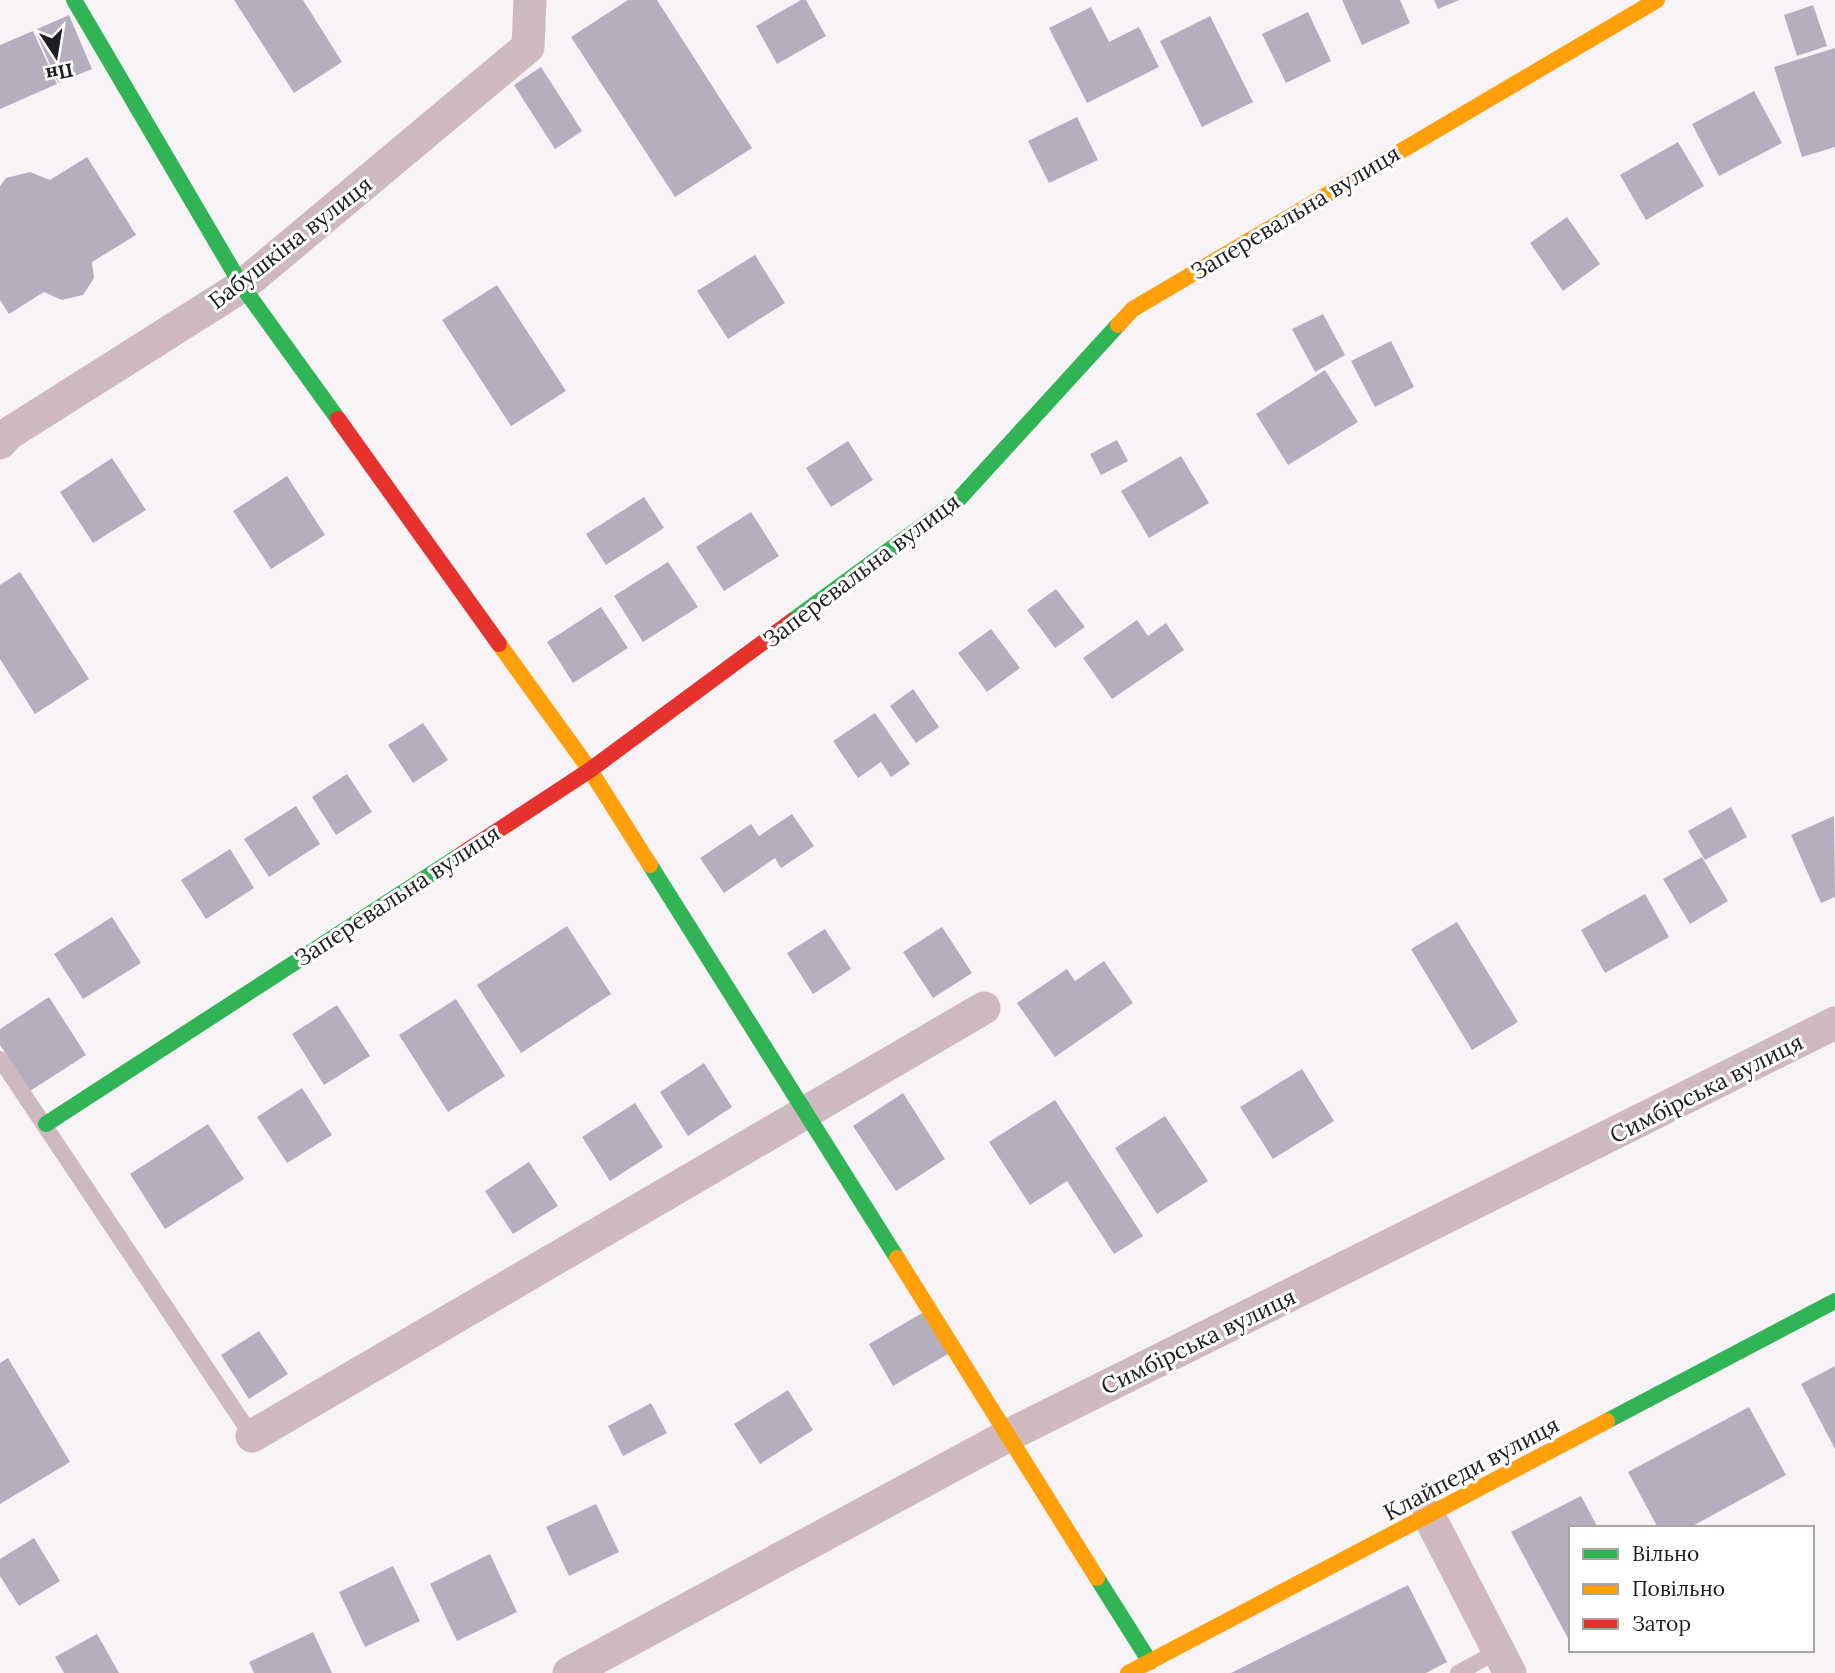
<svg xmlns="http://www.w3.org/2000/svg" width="1835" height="1673" viewBox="0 0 1835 1673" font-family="Lora,serif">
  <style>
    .building { fill: #b5aebf }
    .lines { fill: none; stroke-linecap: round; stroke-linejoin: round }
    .lane { stroke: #cdb9be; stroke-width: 16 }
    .street { stroke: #cdb9be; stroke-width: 33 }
    .fast { stroke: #30b455; stroke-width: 16 }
    .slow { stroke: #ff9f0a; stroke-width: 16 }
    .jam { stroke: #e5322d; stroke-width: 16 }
    .labels { text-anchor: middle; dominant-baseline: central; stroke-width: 6; stroke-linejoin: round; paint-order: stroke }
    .street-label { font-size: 23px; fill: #1f1d1f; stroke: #fff }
  </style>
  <rect width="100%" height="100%" fill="#f8f3f7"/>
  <!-- building -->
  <path class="building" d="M 234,0 L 303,0 L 342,62 L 294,93 Z
    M 628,0 L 657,0 L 752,148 L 675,197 L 571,37 Z
    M 801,0 L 806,0 L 826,36 L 777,64 L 756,26 Z
    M 1342,0 L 1400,0 L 1410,23 L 1362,45 Z
    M 1434,0 L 1459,0 L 1438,9 Z
    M 1813,5 L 1827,46 L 1797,56 L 1784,15 Z
    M 1091,7 L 1109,42 L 1139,27 L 1159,67 L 1087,103 L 1049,28 Z
    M 1308,12 L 1331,61 L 1286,83 L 1262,34 Z
    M 69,15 L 92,69 L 58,83 L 35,30 Z
    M 1210,16 L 1253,102 L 1202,127 L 1160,41 Z
    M 33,31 L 57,84 L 0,109 L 0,45 Z
    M 1835,48 L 1835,147 L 1802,157 L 1774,67 Z
    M 541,67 L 582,131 L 555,149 L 514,85 Z
    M 1754,91 L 1782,143 L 1719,176 L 1692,124 Z
    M 1077,117 L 1098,160 L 1049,183 L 1028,141 Z
    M 1678,142 L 1704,186 L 1646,220 L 1620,175 Z
    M 87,157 L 136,235 L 92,262 L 94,278 L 83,295 L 62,300 L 44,292 L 9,314 L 0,300 L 0,186 L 6,178 L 30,172 L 50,180 Z
    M 1567,217 L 1600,264 L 1563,291 L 1530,243 Z
    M 755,255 L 785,303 L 728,339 L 697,291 Z
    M 497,285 L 566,391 L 511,426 L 442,320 Z
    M 1323,314 L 1345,355 L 1315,372 L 1292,329 Z
    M 1391,341 L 1414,387 L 1375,407 L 1351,361 Z
    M 1325,370 L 1358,422 L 1288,465 L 1256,414 Z
    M 1117,440 L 1128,461 L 1101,475 L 1090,454 Z
    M 848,441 L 873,480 L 831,507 L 806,468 Z
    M 1181,456 L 1209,503 L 1149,538 L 1121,491 Z
    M 112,458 L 146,510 L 93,543 L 60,492 Z
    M 287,476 L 325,535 L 271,569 L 233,511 Z
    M 644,497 L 664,528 L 606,565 L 586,534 Z
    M 751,512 L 779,556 L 724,591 L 696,547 Z
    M 668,562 L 698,607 L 643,642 L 614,596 Z
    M 20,572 L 89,679 L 35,714 L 0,659 L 0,585 Z
    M 1056,589 L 1085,627 L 1055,648 L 1027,610 Z
    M 601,607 L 628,648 L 573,683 L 547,642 Z
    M 1137,620 L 1148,636 L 1166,623 L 1184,650 L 1112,699 L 1083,658 Z
    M 991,629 L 1020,668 L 987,692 L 958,653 Z
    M 913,689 L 939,727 L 916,743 L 890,706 Z
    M 875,713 L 910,764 L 891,777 L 881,762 L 858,778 L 833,741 Z
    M 423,723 L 448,760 L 413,783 L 388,745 Z
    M 347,774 L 372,812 L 336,835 L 312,797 Z
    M 296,806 L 320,844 L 269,877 L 244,839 Z
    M 1731,807 L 1747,837 L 1705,860 L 1688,831 Z
    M 792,814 L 814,846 L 781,868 L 775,858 L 724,893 L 700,858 L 751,824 L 759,836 Z
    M 1834,816 L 1835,897 L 1821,903 L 1791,835 Z
    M 230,849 L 254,888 L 206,919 L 181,880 Z
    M 1702,857 L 1728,901 L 1690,924 L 1663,879 Z
    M 1645,894 L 1669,937 L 1605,973 L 1581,930 Z
    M 112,917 L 141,963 L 83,999 L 54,954 Z
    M 1457,922 L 1518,1022 L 1472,1050 L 1411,949 Z
    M 567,926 L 611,994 L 521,1053 L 477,985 Z
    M 942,927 L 972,973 L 933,998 L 903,952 Z
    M 825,929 L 851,969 L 813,994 L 787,953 Z
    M 1104,961 L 1133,1003 L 1055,1057 L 1017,1003 L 1067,969 L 1075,981 Z
    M 49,997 L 86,1055 L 30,1091 L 0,1045 L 0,1029 Z
    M 456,999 L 505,1076 L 448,1112 L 399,1035 Z
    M 337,1005 L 370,1056 L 324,1085 L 292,1034 Z
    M 704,1063 L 732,1107 L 688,1136 L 660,1092 Z
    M 1302,1069 L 1334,1121 L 1273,1159 L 1240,1107 Z
    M 302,1088 L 332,1135 L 287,1163 L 257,1117 Z
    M 903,1093 L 945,1159 L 896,1191 L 853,1126 Z
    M 1055,1100 L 1143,1236 L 1114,1254 L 1067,1181 L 1030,1205 L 989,1142 Z
    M 635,1103 L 663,1147 L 610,1181 L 582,1137 Z
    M 1165,1116 L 1208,1181 L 1157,1214 L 1115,1148 Z
    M 208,1124 L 244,1179 L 165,1229 L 130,1174 Z
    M 529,1162 L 558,1206 L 513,1234 L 485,1191 Z
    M 924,1312 L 948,1354 L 893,1386 L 869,1344 Z
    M 259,1331 L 288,1374 L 249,1399 L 221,1355 Z
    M 8,1358 L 70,1462 L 0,1504 L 0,1363 Z
    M 1835,1366 L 1835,1449 L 1801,1384 Z
    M 788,1390 L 813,1430 L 760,1464 L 734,1424 Z
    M 651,1403 L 667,1433 L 623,1456 L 608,1426 Z
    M 1749,1407 L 1786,1475 L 1689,1528 L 1658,1528 L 1628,1472 Z
    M 1581,1496 L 1598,1528 L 1571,1528 L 1571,1644 L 1511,1532 Z
    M 596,1504 L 619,1552 L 569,1576 L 546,1527 Z
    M 34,1538 L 60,1581 L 19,1606 L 0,1576 L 0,1559 Z
    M 490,1554 L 517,1612 L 457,1641 L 430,1584 Z
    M 393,1566 L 420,1621 L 365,1647 L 339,1592 Z
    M 1408,1585 L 1447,1662 L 1426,1673 L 1231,1673 Z
    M 313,1632 L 332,1673 L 254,1673 L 249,1662 Z
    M 97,1634 L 119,1673 L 64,1673 L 55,1657 Z"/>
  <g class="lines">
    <!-- lane -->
    <path class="lane" d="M 0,1059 L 252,1436
      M 1458,1673 L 1498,1651"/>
    <!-- street -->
    <path class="street" d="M 0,443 L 8,434 L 242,286 L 528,47 L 530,0
      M 252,1436 L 984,1008
      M 1429,1516 L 1510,1673
      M 569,1673 L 1007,1436 L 1835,1023"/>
    <!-- fast -->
    <path class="fast" d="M 74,0 L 242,286 L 338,419
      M 792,621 L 959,499 L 1118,325
      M 650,865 L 897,1258
      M 46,1124 L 462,854
      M 1607,1421 L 1835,1301
      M 1097,1578 L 1150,1662"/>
    <!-- slow -->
    <path class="slow" d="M 1118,325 L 1133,309 L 1657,0
      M 499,644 L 590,770 L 650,865
      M 897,1258 L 1097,1578
      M 1128,1673 L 1607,1421"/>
    <!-- jam -->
    <path class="jam" d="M 338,419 L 499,644
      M 462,854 L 590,770 L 792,621"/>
  </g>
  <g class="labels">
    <!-- street labels -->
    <g class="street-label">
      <text transform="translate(1295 212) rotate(-31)">Заперевальна вулиця</text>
      <text transform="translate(290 242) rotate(-38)">Бабушкіна вулиця</text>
      <text transform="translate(861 570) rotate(-37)">Заперевальна вулиця</text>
      <text transform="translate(397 895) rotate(-33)">Заперевальна вулиця</text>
      <text transform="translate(1706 1088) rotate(-27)">Симбірська вулиця</text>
      <text transform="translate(1198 1341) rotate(-26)">Симбірська вулиця</text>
      <text transform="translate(1471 1468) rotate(-28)">Клайпеди вулиця</text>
    </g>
  </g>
  <!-- legend -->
  <rect x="1569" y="1526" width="245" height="126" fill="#ffffff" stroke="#a5a5a5" stroke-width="2"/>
  <rect x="1583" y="1549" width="35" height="10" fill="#30b455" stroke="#a5a5a5" stroke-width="2"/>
  <text x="1632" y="1561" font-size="21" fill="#1f1d1f">Вільно</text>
  <rect x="1583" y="1584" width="35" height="10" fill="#ff9f0a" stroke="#a5a5a5" stroke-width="2"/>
  <text x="1632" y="1596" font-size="21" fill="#1f1d1f">Повільно</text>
  <rect x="1583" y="1619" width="35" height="10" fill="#e5322d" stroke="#a5a5a5" stroke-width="2"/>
  <text x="1632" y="1631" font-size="21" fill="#1f1d1f">Затор</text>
  <!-- north arrow -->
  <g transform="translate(56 56) rotate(168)" stroke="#ffffff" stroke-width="5" paint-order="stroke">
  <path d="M0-5L12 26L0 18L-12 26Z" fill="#1f1d1f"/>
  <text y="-10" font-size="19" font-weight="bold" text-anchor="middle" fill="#1f1d1f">Пн</text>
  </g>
</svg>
